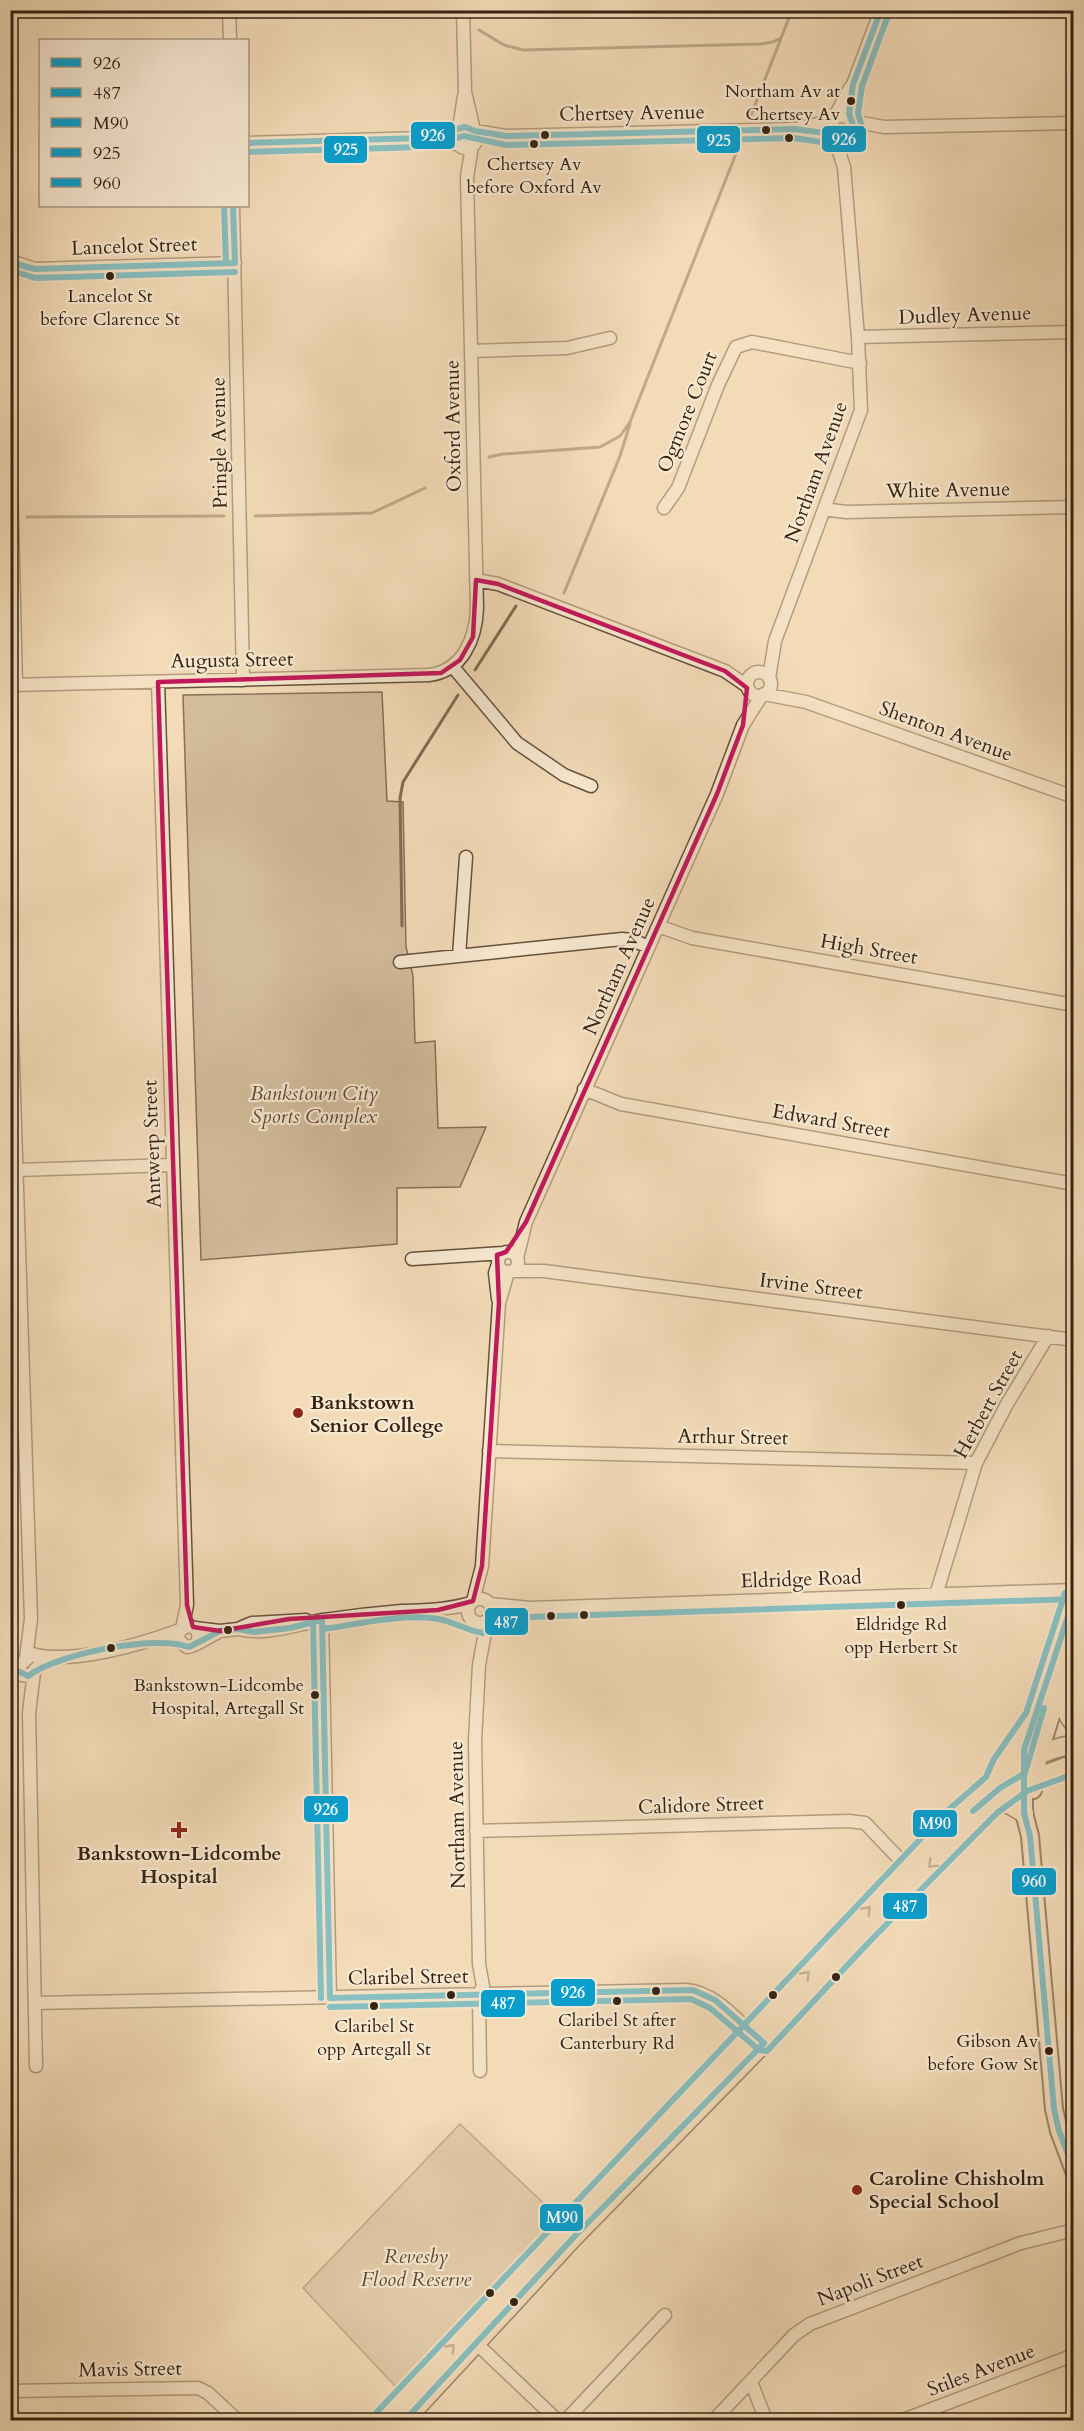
<svg xmlns="http://www.w3.org/2000/svg" width="1084" height="2431" viewBox="0 0 1084 2431" font-family="Cardo,serif">
  <style>
    .green { fill: #d3bc9c; stroke: #847057; stroke-width: 1.5 }
    .lines { fill: none; stroke-linecap: round; stroke-linejoin: round }
    .stream { stroke: #806c54; stroke-width: 3 }
    .minor-casing { stroke: #64513c; stroke-width: 15 }
    .major-casing { stroke: #352312; stroke-width: 20 }
    .highway-casing { stroke: #352312; stroke-width: 21 }
    .minor { stroke: #f7e8d1; stroke-width: 12 }
    .major { stroke: #f3dbb8; stroke-width: 16 }
    .highway { stroke: #f3dbb8; stroke-width: 18 }
    .bus-1-casing { stroke: #f7e8d1; stroke-width: 10 }
    .bus-2-casing { stroke: #f7e8d1; stroke-width: 10 }
    .bus-3-casing { stroke: #f7e8d1; stroke-width: 10 }
    .bus-4-casing { stroke: #f7e8d1; stroke-width: 10 }
    .bus-5-casing { stroke: #f7e8d1; stroke-width: 10 }
    .bus-1 { stroke: #089fce; stroke-width: 6 }
    .bus-2 { stroke: #089fce; stroke-width: 6 }
    .bus-3 { stroke: #089fce; stroke-width: 6 }
    .bus-4 { stroke: #089fce; stroke-width: 6 }
    .bus-5 { stroke: #089fce; stroke-width: 6 }
    .oneway { stroke: #947f65 }
    .marked { fill: none; stroke: #c2185b; stroke-width: 4.5; stroke-linejoin: round }
    .bus-dot { fill: #352312; stroke: #f7e8d1; stroke-width: 2 }
    .poi-dot { fill: #8f2418; stroke: #f7e8d1; stroke-width: 2 }
    .labels { text-anchor: middle; dominant-baseline: central; stroke-width: 4.5; stroke-linejoin: round; paint-order: stroke }
    .bus-label { font-size: 18px; fill: #352312; stroke: #f7e8d1 }
    .street-label { font-size: 20px; fill: #352312; stroke: #f7e8d1 }
    .park-label { font-size: 20px; font-style: italic; fill: #5c4934; stroke: #f7e8d1 }
    .poi-label { font-size: 20px; font-weight: bold; fill: #352312; stroke: #f7e8d1; text-anchor: start }
    .line-badge { stroke: #f7e8d1; stroke-width: 2 }
    .badge-label { font-size: 16px; text-anchor: middle; font-weight: bold; fill: #fff }
  </style>
  <rect width="100%" height="100%" fill="#f3dbb8"/>
  <filter id="stains"><feTurbulence type="fractalNoise" baseFrequency=".00333" numOctaves="4"/><feColorMatrix values="0 0 0 0 .2 0 0 0 0 .09 0 0 0 0 .02 0 0 0 .5 -.17"/></filter>
  <radialGradient id="worn" r=".72"><stop offset=".6" stop-color="#630" stop-opacity="0"/><stop offset="1" stop-color="#630" stop-opacity=".3"/></radialGradient>
  <!-- green -->
  <path class="green" d="M 382,692 L 387,801 L 403,802 L 406,947 L 413,976 L 415,1043 L 435,1041 L 438,1128 L 486,1127 L 460,1187 L 397,1188 L 397,1244 L 201,1260 L 183,695 Z
    M 460,2124 L 557,2216 L 397,2388 L 303,2288 Z"/>
  <g class="lines">
    <!-- stream -->
    <path class="stream" d="M 479,30 L 504,45 L 523,50 L 761,44 L 773,42 L 781,38
      M 751,115 L 792,10
      M 489,457 L 503,454 L 600,447 L 620,436 L 630,422 L 739,146
      M 255,516 L 372,513 L 425,488
      M 27,517 L 224,516
      M 564,593 L 620,456 L 630,424
      M 475,670 L 516,606
      M 402,926 L 400,798 L 403,782 L 458,695"/>
    <defs>
      <path id="minor" d="M 229,10 L 230,40
        M 463,10 L 465,92 L 474,130
        M830 128a12 12 0 1 1 24 0a12 12 0 1 1-24 0Z
        M 834,118 L 850,88
        M 850,118 L 853,84 L 881,10
        M 852,121 L 884,127 L 1074,123
        M455 137a11 11 0 1 1 22 0a11 11 0 1 1-22 0Z
        M 799,128 L 831,121
        M 459,129 L 464,96
        M 475,131 L 506,136 L 795,129 L 831,134
        M 248,143 L 423,138 L 457,144
        M 233,206 L 243,680
        M 14,262 L 35,269 L 235,263
        M 10,278 L 17,269 L 12,260
        M 858,337 L 1074,332
        M 471,351 L 567,348 L 610,338
        M 10,440 L 16,685
        M 664,508 L 678,488 L 718,385 L 736,347 L 752,342 L 860,363
        M 824,509 L 846,512 L 1074,507
        M 476,580 L 498,584 L 725,671 L 747,686
        M 453,667 L 517,743 L 564,775 L 591,786
        M747 684a12 12 0 1 1 24 0a12 12 0 1 1-24 0Z
        M 769,678 L 775,641 L 861,410 L 858,337 L 844,167 L 834,137
        M 158,682 L 187,1605 L 182,1629
        M 10,685 L 429,675 C 463,671 476,638 477,608 L 467,177 L 472,146
        M 764,694 L 806,702 L 1074,797
        M 658,926 L 692,938 L 1074,1005
        M 459,956 L 466,857
        M 400,962 L 622,939 L 632,940 L 649,947
        M 10,972 L 31,1619 L 26,1658
        M 584,1089 L 621,1104 L 1074,1184
        M 17,1170 L 172,1165
        M498 1262a10 10 0 1 1 20 0a10 10 0 1 1-20 0Z
        M 517,1258 L 526,1222 L 717,794 L 743,725 L 762,695
        M 412,1259 L 503,1253
        M 512,1271 L 544,1271 L 1074,1340
        M 498,1299 L 495,1273 L 498,1264
        M 489,1451 L 976,1463
        M 936,1595 L 976,1463 L 1007,1404 L 1048,1336
        M468 1611a12 12 0 1 1 24 0a12 12 0 1 1-24 0Z
        M 473,1601 L 482,1566 L 499,1303 L 508,1272
        M 490,1604 L 530,1608 L 1074,1590
        M 322,1620 L 330,1998
        M 195,1628 L 220,1631 L 238,1629 L 252,1623 L 306,1620
        M 238,1629 C 268,1636 295,1624 324,1620 C 350,1616 376,1613 402,1611 C 426,1610 448,1610 471,1603
        M 197,1643 L 199,1636 L 196,1629 L 190,1626 C 181,1627 177,1632 179,1641 L 187,1647 C 197,1646 207,1637 217,1633
        M 38,1657 L 41,1663 L 30,1676 L 22,1675 L 19,1666 L 32,1654 C 72,1665 142,1644 180,1630
        M 34,1672 L 29,1713 L 36,2066
        M 476,1831 L 849,1821 L 865,1823 L 907,1867
        M 35,2003 L 686,1990 C 714,1992 735,2018 755,2036
        M 480,2071 L 479,1995 L 483,1986 L 479,1964 L 475,1741 L 479,1665 L 487,1622
        M 477,2344 L 557,2420
        M 751,2382 L 766,2420
        M 10,2391 L 198,2388 L 208,2393 L 237,2420
        M 566,2420 L 665,2315
        M 714,2420 L 794,2335 L 810,2324 L 1021,2243 L 1074,2230
        M 903,2420 L 1074,2355"/>
      <path id="major" d="M 1074,1596 L 1024,1750 L 1024,1813 L 1030,1836 L 1054,2109 L 1059,2131 L 1074,2171
        M 1033,1790 L 1039,1754 L 1074,1643"/>
      <path id="highway" d="M 1063,1678 C 1064,1694 1062,1711 1074,1723
        M 995,1777 L 1001,1764 L 1034,1717
        M 991,1806 L 1007,1803 L 1024,1813
        M 382,2420 L 953,1818 C 992,1782 1019,1755 1074,1744
        M 405,2420 L 574,2237 L 764,2043 L 865,1933 L 969,1827 L 1005,1795 L 1023,1783 L 1074,1764"/>
    </defs>
    <!-- minor casing -->
    <use href="#minor" class="minor-casing"/>
    <!-- major casing -->
    <use href="#major" class="major-casing"/>
    <!-- highway casing -->
    <use href="#highway" class="highway-casing"/>
    <!-- minor -->
    <use href="#minor" class="minor"/>
    <!-- major -->
    <use href="#major" class="major"/>
    <!-- highway -->
    <use href="#highway" class="highway"/>
    <defs>
      <path id="bus-1" d="M 248,143 L 423,138 L 465,127 L 475,131 L 506,136 L 795,129 L 831,134 L 842,140 L 851,135 L 854,128 L 849,114 L 853,84 L 881,10
        M 233,206 L 235,263
        M 10,259 L 20,265 L 35,269 L 235,263
        M 322,1620 L 330,1998
        M 10,1673 L 20,1672 L 28,1676 C 57,1654 155,1634 189,1647 L 220,1631 L 238,1629 L 253,1632 L 290,1628 L 322,1620
        M 330,1998 L 693,1990 L 715,2000 L 764,2043 L 574,2237 L 405,2420"/>
      <path id="bus-2" d="M 313,1620 L 321,1998
        M 323,1629 C 360,1624 402,1613 439,1619 C 454,1622 468,1631 483,1633 L 500,1623 L 531,1617 L 1074,1599
        M 330,2007 L 691,1999 L 710,2008 L 759,2050 L 767,2051 L 872,1939 L 997,1813 L 1027,1791 L 1074,1774"/>
      <path id="bus-3" d="M 973,1811 L 1000,1788 L 1025,1773 L 1044,1708
        M 375,2414 L 946,1812 L 986,1777 L 994,1759 L 1026,1713 L 1065,1593"/>
      <path id="bus-4" d="M 248,152 L 423,147 L 464,136 L 506,145 L 794,138 L 828,143 L 844,149 L 857,141 L 863,131 L 858,113 L 862,86 L 889,13
        M 224,206 L 226,263
        M 10,270 L 35,278 L 235,272"/>
      <path id="bus-5" d="M 1074,1598 L 1024,1750 L 1024,1813 L 1030,1836 L 1054,2109 L 1059,2131 L 1074,2170"/>
    </defs>
    <!-- bus-1 casing -->
    <use href="#bus-1" class="bus-1-casing"/>
    <!-- bus-2 casing -->
    <use href="#bus-2" class="bus-2-casing"/>
    <!-- bus-3 casing -->
    <use href="#bus-3" class="bus-3-casing"/>
    <!-- bus-4 casing -->
    <use href="#bus-4" class="bus-4-casing"/>
    <!-- bus-5 casing -->
    <use href="#bus-5" class="bus-5-casing"/>
    <!-- bus-1 -->
    <use href="#bus-1" class="bus-1"/>
    <!-- bus-2 -->
    <use href="#bus-2" class="bus-2"/>
    <!-- bus-3 -->
    <use href="#bus-3" class="bus-3"/>
    <!-- bus-4 -->
    <use href="#bus-4" class="bus-4"/>
    <!-- bus-5 -->
    <use href="#bus-5" class="bus-5"/>
  </g>
  <!-- one-way arrows -->
  <defs><path id="oneway-chevron" d="M-2-3.5L2.5 0L-2 3.5" fill="none" stroke-width="1.6" stroke-linecap="round" stroke-linejoin="round" transform="scale(1.5)"/></defs>
  <g class="oneway">
    <use href="#oneway-chevron" transform="translate(932 1864) rotate(135)"/>
    <use href="#oneway-chevron" transform="translate(867 1910) rotate(-47)"/>
    <use href="#oneway-chevron" transform="translate(806 1975) rotate(-46)"/>
    <use href="#oneway-chevron" transform="translate(451 2348) rotate(-46)"/>
  </g>
  <!-- marked area -->
  <path d="M0 0H1084V2431H0ZM 476,580 L 498,584 L 725,671 L 747,688 L 743,725 L 717,794 L 526,1222 L 506,1252 L 497,1255 L 499,1303 L 482,1566 L 473,1601 L 438,1610 L 289,1619 L 220,1631 L 193,1627 L 187,1605 L 158,682 L 441,673 L 460,660 L 473,637 Z" fill="#f3dbb8" fill-opacity=".55" fill-rule="evenodd"/>
  <path class="marked" d="M 476,580 L 498,584 L 725,671 L 747,688 L 743,725 L 717,794 L 526,1222 L 506,1252 L 497,1255 L 499,1303 L 482,1566 L 473,1601 L 438,1610 L 289,1619 L 220,1631 L 193,1627 L 187,1605 L 158,682 L 441,673 L 460,660 L 473,637 Z"/>
  <!-- markers -->
  <g class="bus-dot">
    <circle cx="851" cy="101" r="5"/>
    <circle cx="766" cy="130" r="5"/>
    <circle cx="545" cy="135" r="5"/>
    <circle cx="789" cy="138" r="5"/>
    <circle cx="534" cy="144" r="5"/>
    <circle cx="110" cy="276" r="5"/>
    <circle cx="901" cy="1605" r="5"/>
    <circle cx="584" cy="1615" r="5"/>
    <circle cx="551" cy="1616" r="5"/>
    <circle cx="228" cy="1630" r="5"/>
    <circle cx="111" cy="1648" r="5"/>
    <circle cx="315" cy="1695" r="5"/>
    <circle cx="836" cy="1977" r="5"/>
    <circle cx="656" cy="1991" r="5"/>
    <circle cx="451" cy="1995" r="5"/>
    <circle cx="773" cy="1995" r="5"/>
    <circle cx="617" cy="2001" r="5"/>
    <circle cx="374" cy="2006" r="5"/>
    <circle cx="1049" cy="2051" r="5"/>
    <circle cx="490" cy="2293" r="5"/>
    <circle cx="514" cy="2302" r="5"/>
  </g>
  <g class="poi-dot">
    <circle cx="298" cy="1413" r="6"/>
    <path d="M176 1821h6v6h6v6h-6v6h-6v-6h-6v-6h6z"/>
    <circle cx="857" cy="2190" r="6"/>
  </g>
  <g class="labels">
    <!-- bus labels -->
    <g class="bus-label">
      <text x="840" y="91" text-anchor="end">Northam Av at<tspan x="840" dy="23">Chertsey Av</tspan></text>
      <text x="534" y="164">Chertsey Av<tspan x="534" dy="23">before Oxford Av</tspan></text>
      <text x="110" y="296">Lancelot St<tspan x="110" dy="23">before Clarence St</tspan></text>
      <text x="901" y="1624">Eldridge Rd<tspan x="901" dy="23">opp Herbert St</tspan></text>
      <text x="304" y="1685" text-anchor="end">Bankstown-Lidcombe<tspan x="304" dy="23">Hospital, Artegall St</tspan></text>
      <text x="617" y="2020">Claribel St after<tspan x="617" dy="23">Canterbury Rd</tspan></text>
      <text x="374" y="2026">Claribel St<tspan x="374" dy="23">opp Artegall St</tspan></text>
      <text x="1038" y="2041" text-anchor="end">Gibson Av<tspan x="1038" dy="23">before Gow St</tspan></text>
    </g>
    <!-- street labels -->
    <g class="street-label">
      <text transform="translate(632 113) rotate(-1)">Chertsey Avenue</text>
      <text transform="translate(134 246) rotate(-2)">Lancelot Street</text>
      <text transform="translate(965 315) rotate(-2)">Dudley Avenue</text>
      <text transform="translate(687 412) rotate(-68)">Ogmore Court</text>
      <text transform="translate(453 426) rotate(-91)">Oxford Avenue</text>
      <text transform="translate(219 443) rotate(-91)">Pringle Avenue</text>
      <text transform="translate(816 472) rotate(-70)">Northam Avenue</text>
      <text transform="translate(948 490) rotate(-1)">White Avenue</text>
      <text transform="translate(232 660) rotate(-1)">Augusta Street</text>
      <text transform="translate(946 731) rotate(20)">Shenton Avenue</text>
      <text transform="translate(869 949) rotate(10)">High Street</text>
      <text transform="translate(619 966) rotate(-66)">Northam Avenue</text>
      <text transform="translate(831 1121) rotate(10)">Edward Street</text>
      <text transform="translate(152 1144) rotate(-92)">Antwerp Street</text>
      <text transform="translate(811 1286) rotate(7)">Irvine Street</text>
      <text transform="translate(988 1404) rotate(-61)">Herbert Street</text>
      <text transform="translate(733 1437) rotate(1)">Arthur Street</text>
      <text transform="translate(801 1579) rotate(-2)">Eldridge Road</text>
      <text transform="translate(701 1805) rotate(-2)">Calidore Street</text>
      <text transform="translate(457 1815) rotate(-91)">Northam Avenue</text>
      <text transform="translate(408 1977) rotate(-1)">Claribel Street</text>
      <text transform="translate(870 2280) rotate(-21)">Napoli Street</text>
      <text transform="translate(130 2369) rotate(-1)">Mavis Street</text>
      <text transform="translate(981 2370) rotate(-21)">Stiles Avenue</text>
    </g>
    <!-- park labels -->
    <g class="park-label">
      <text x="314" y="1093">Bankstown City<tspan x="314" dy="23">Sports Complex</tspan></text>
      <text x="416" y="2256">Revesby<tspan x="416" dy="23">Flood Reserve</tspan></text>
    </g>
    <!-- poi labels -->
    <g class="poi-label">
      <text x="310" y="1402">Bankstown<tspan x="310" dy="23">Senior College</tspan></text>
      <text x="179" y="1853" text-anchor="middle">Bankstown-Lidcombe<tspan x="179" dy="23">Hospital</tspan></text>
      <text x="869" y="2178">Caroline Chisholm<tspan x="869" dy="23">Special School</tspan></text>
    </g>
  </g>
  <g class="line-badge">
    <rect x="410" y="121" width="46" height="29" rx="6" fill="#089fce"/>
    <rect x="821" y="125" width="46" height="28" rx="6" fill="#089fce"/>
    <rect x="696" y="125" width="45" height="29" rx="6" fill="#089fce"/>
    <rect x="323" y="135" width="45" height="29" rx="6" fill="#089fce"/>
    <rect x="484" y="1607" width="45" height="29" rx="6" fill="#089fce"/>
    <rect x="303" y="1795" width="46" height="28" rx="6" fill="#089fce"/>
    <rect x="912" y="1809" width="46" height="29" rx="6" fill="#089fce"/>
    <rect x="1011" y="1867" width="46" height="29" rx="6" fill="#089fce"/>
    <rect x="882" y="1892" width="46" height="28" rx="6" fill="#089fce"/>
    <rect x="550" y="1978" width="46" height="29" rx="6" fill="#089fce"/>
    <rect x="480" y="1989" width="46" height="29" rx="6" fill="#089fce"/>
    <rect x="539" y="2203" width="45" height="29" rx="6" fill="#089fce"/>
  </g>
  <g class="badge-label">
    <text x="433" y="141">926</text>
    <text x="844" y="145">926</text>
    <text x="719" y="146">925</text>
    <text x="346" y="155">925</text>
    <text x="506" y="1628">487</text>
    <text x="326" y="1815">926</text>
    <text x="935" y="1829">M90</text>
    <text x="1034" y="1887">960</text>
    <text x="905" y="1912">487</text>
    <text x="573" y="1998">926</text>
    <text x="503" y="2009">487</text>
    <text x="562" y="2223">M90</text>
  </g>
  <!-- margin -->
  <rect width="1084" height="2431" fill="none" stroke="#f3dbb8" stroke-width="36"/>
  <rect x="12" y="12" width="1060" height="2407" fill="none" stroke="#352312" stroke-width="3"/>
  <rect x="18" y="18" width="1048" height="2395" fill="none" stroke="#352312" stroke-width="1.5"/>
  <!-- legend -->
  <rect x="39" y="39" width="210" height="168" fill="#f7e8d1" stroke="#a99985" stroke-width="1.5"/>
  <rect x="51" y="58" width="30" height="9" fill="#089fce" stroke="#a99985" stroke-width="1.5"/>
  <text x="93" y="69" font-size="18" fill="#352312">926</text>
  <rect x="51" y="88" width="30" height="9" fill="#089fce" stroke="#a99985" stroke-width="1.5"/>
  <text x="93" y="99" font-size="18" fill="#352312">487</text>
  <rect x="51" y="118" width="30" height="9" fill="#089fce" stroke="#a99985" stroke-width="1.5"/>
  <text x="93" y="129" font-size="18" fill="#352312">M90</text>
  <rect x="51" y="148" width="30" height="9" fill="#089fce" stroke="#a99985" stroke-width="1.5"/>
  <text x="93" y="159" font-size="18" fill="#352312">925</text>
  <rect x="51" y="178" width="30" height="9" fill="#089fce" stroke="#a99985" stroke-width="1.5"/>
  <text x="93" y="189" font-size="18" fill="#352312">960</text>
  <rect width="100%" height="100%" filter="url(#stains)"/>
  <rect width="100%" height="100%" fill="url(#worn)"/>
</svg>
